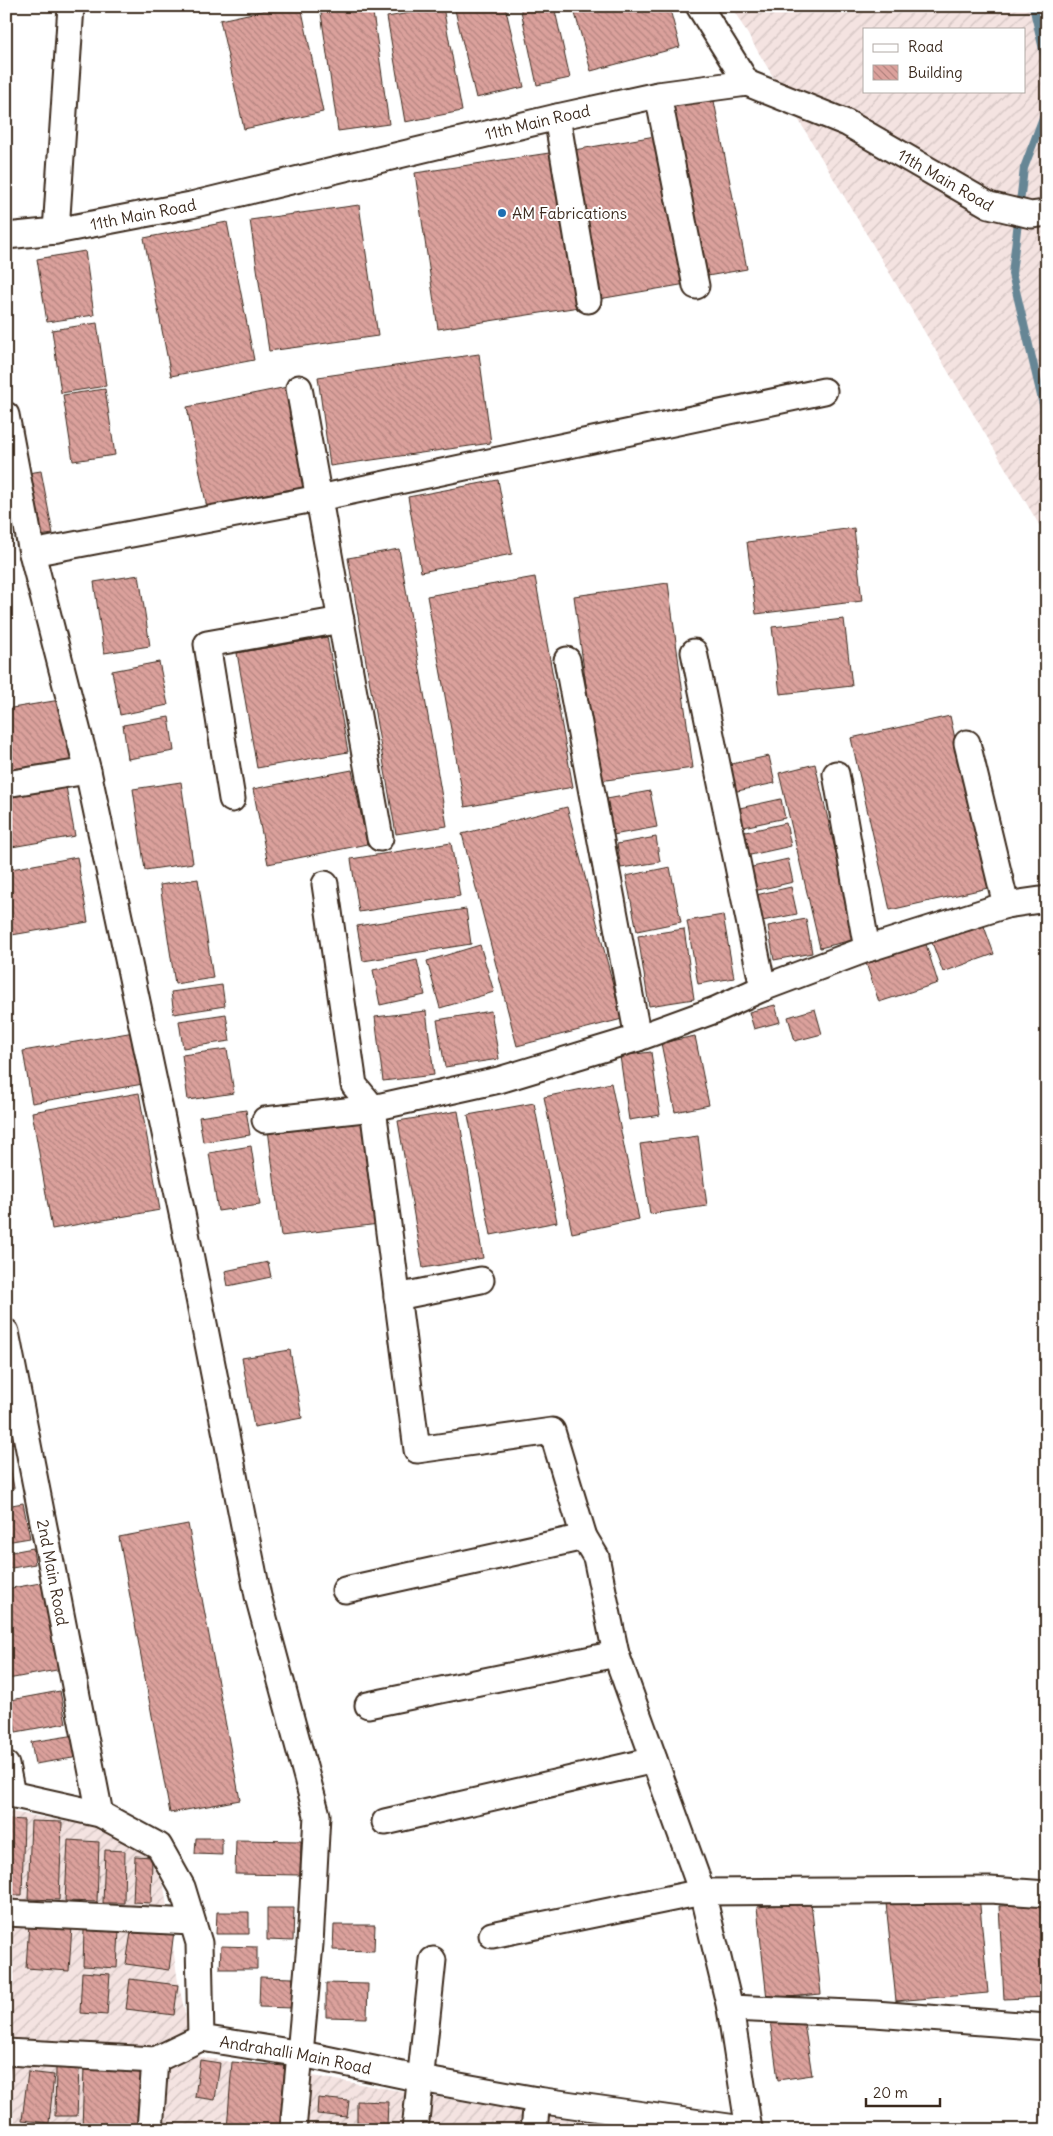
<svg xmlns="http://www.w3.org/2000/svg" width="1053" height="2136" viewBox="0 0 1053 2136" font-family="Delius,sans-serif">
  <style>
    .industrial { fill: url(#industrial-furrows); fill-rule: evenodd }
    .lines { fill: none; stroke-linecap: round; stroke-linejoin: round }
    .stream { stroke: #668695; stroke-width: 8 }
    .building { fill: url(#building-back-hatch); stroke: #3b2a1e }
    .minor-casing { stroke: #3b2a1e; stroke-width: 29 }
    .minor { stroke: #fff; stroke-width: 25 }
    .poi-dot { fill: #1f6fb2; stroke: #fff; stroke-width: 2 }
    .labels { text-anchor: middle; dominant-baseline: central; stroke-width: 4; stroke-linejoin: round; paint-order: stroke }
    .street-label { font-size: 16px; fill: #3b2a1e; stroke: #fff }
    .poi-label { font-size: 16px; fill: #3b2a1e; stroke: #fff; text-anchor: start }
  </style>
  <defs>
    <pattern id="industrial-furrows" width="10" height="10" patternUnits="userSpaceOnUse" patternTransform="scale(1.25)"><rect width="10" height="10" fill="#f4e3e1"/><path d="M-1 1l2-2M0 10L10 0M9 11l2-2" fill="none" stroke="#d2c3c1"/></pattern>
    <pattern id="building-back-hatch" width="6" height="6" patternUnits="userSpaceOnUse" patternTransform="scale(1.25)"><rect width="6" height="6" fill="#dba19c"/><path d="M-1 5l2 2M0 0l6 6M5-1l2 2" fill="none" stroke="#b3837f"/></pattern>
  </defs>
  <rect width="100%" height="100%" fill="#fff"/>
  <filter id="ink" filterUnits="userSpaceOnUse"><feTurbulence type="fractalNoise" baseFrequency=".02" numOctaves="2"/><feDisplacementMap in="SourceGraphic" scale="10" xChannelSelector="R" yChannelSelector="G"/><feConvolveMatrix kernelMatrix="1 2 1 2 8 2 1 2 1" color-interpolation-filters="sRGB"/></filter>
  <g filter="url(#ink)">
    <!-- industrial -->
    <path class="industrial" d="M 731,6 L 1047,6 L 1047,538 ZM 864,29 L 1024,29 L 1024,91 L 864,91 Z
      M 6,1811 L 137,1834 L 164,1886 L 178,1982 L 195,2056 L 630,2130 L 6,2130 Z"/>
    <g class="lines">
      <!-- stream -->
      <path class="stream" d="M 1033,6 L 1047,67
        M 1047,107 L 1024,168 L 1012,274 L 1047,421"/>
    </g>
    <!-- building -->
    <path class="building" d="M 285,6 L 301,6 L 323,112 L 244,129 L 220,20 Z
      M 320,6 L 372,6 L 389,124 L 338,131 Z
      M 454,6 L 505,6 L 524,87 L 476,98 Z
      M 520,6 L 554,6 L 570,78 L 537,85 Z
      M 573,6 L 669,6 L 680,47 L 591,71 Z
      M 443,7 L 462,111 L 405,122 L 387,17 Z
      M 713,96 L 747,269 L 702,277 L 667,105 Z
      M 661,135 L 686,284 L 599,299 L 574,150 Z
      M 556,152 L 579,307 L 438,329 L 415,173 Z
      M 359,205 L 378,336 L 269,351 L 250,220 Z
      M 227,222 L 254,360 L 171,376 L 144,238 Z
      M 85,251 L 94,315 L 47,322 L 37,259 Z
      M 97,323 L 106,386 L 61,393 L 52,330 Z
      M 479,354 L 491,443 L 330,466 L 318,377 Z
      M 287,387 L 307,489 L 207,508 L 187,407 Z
      M 105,389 L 115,455 L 73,461 L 63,395 Z
      M 41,471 L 53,534 L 40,536 L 28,473 Z
      M 498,480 L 512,554 L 421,572 L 408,497 Z
      M 854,528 L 862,601 L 756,614 L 747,542 Z
      M 399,549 L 447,826 L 396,834 L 348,558 Z
      M 139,575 L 150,646 L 104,653 L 94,582 Z
      M 535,577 L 573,787 L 465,807 L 427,596 Z
      M 668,583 L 693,768 L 599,781 L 574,596 Z
      M 844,619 L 852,686 L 780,694 L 772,627 Z
      M 327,637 L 348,752 L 257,768 L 237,653 Z
      M 159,662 L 168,705 L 120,715 L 112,671 Z
      M 60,700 L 71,764 L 6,775 L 6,709 Z
      M 950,716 L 988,888 L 890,910 L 851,738 Z
      M 169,717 L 174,751 L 128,759 L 123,725 Z
      M 769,756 L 775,783 L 728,793 L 722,766 Z
      M 815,764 L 856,939 L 820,948 L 779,773 Z
      M 352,770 L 367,844 L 268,864 L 253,789 Z
      M 65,781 L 75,836 L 6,848 L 6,792 Z
      M 181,782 L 193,863 L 145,870 L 133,789 Z
      M 650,791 L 657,827 L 613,835 L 607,799 Z
      M 781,799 L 785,818 L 739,828 L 735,809 Z
      M 567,807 L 622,1019 L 517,1046 L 462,834 Z
      M 786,823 L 791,846 L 746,856 L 741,833 Z
      M 656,837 L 660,862 L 621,868 L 617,844 Z
      M 451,843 L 460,896 L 359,912 L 351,859 Z
      M 77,857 L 88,922 L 6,936 L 6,870 Z
      M 788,859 L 793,882 L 754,891 L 748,868 Z
      M 670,867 L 681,922 L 637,931 L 626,876 Z
      M 198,879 L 213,978 L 175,984 L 160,885 Z
      M 791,887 L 797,914 L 762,921 L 756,895 Z
      M 466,909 L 471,944 L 363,961 L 357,926 Z
      M 723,915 L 734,978 L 698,984 L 687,921 Z
      M 981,918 L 994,954 L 943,972 L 930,937 Z
      M 806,919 L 812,953 L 774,960 L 768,926 Z
      M 684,929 L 694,999 L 649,1006 L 638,936 Z
      M 925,941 L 938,983 L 879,1002 L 865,960 Z
      M 480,945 L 494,992 L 440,1008 L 427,961 Z
      M 417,960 L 425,995 L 380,1005 L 373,970 Z
      M 222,985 L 225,1006 L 174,1014 L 171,992 Z
      M 775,1005 L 780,1022 L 754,1029 L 749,1012 Z
      M 815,1009 L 822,1034 L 795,1041 L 788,1017 Z
      M 426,1011 L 434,1075 L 383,1081 L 375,1017 Z
      M 491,1011 L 499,1059 L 445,1067 L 437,1020 Z
      M 226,1014 L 230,1041 L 183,1048 L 179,1021 Z
      M 134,1032 L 143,1084 L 32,1103 L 23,1051 Z
      M 695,1036 L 709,1105 L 675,1112 L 661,1043 Z
      M 227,1049 L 234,1093 L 188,1100 L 182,1055 Z
      M 651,1052 L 660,1115 L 629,1120 L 620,1056 Z
      M 611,1083 L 639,1219 L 572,1233 L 544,1097 Z
      M 139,1093 L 160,1210 L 52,1229 L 32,1112 Z
      M 534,1103 L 557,1222 L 491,1235 L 468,1115 Z
      M 246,1110 L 250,1135 L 203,1142 L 199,1117 Z
      M 458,1111 L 483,1258 L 423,1268 L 398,1121 Z
      M 366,1117 L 379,1224 L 281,1236 L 268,1129 Z
      M 698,1136 L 707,1206 L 650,1214 L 640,1144 Z
      M 251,1146 L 260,1205 L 218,1211 L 209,1153 Z
      M 268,1262 L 271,1277 L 228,1286 L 225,1271 Z
      M 290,1350 L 302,1418 L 254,1427 L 242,1358 Z
      M 6,1406 L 14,1443 L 6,1444 Z
      M 6,1461 L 9,1461 L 14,1488 L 6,1490 Z
      M 23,1503 L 30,1538 L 6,1542 L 6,1506 Z
      M 188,1524 L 240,1800 L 170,1813 L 119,1537 Z
      M 33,1548 L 35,1564 L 6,1569 L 6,1553 Z
      M 46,1582 L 62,1669 L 8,1679 L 6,1589 Z
      M 60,1691 L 66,1723 L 16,1732 L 11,1700 Z
      M 76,1735 L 79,1757 L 35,1764 L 31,1742 Z
      M 6,1819 L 24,1820 L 22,1895 L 6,1895 Z
      M 31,1821 L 62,1822 L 59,1900 L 28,1899 Z
      M 196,1838 L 222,1838 L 222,1855 L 195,1854 Z
      M 68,1840 L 99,1842 L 97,1902 L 65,1901 Z
      M 236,1840 L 301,1841 L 300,1875 L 235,1874 Z
      M 105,1850 L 125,1851 L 124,1903 L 103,1903 Z
      M 135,1856 L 152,1857 L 151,1903 L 133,1902 Z
      M 979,1895 L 988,1993 L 896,2001 L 886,1903 Z
      M 811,1902 L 821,1994 L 767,1999 L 757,1907 Z
      M 1047,1904 L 1047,1997 L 1004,1999 L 999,1906 Z
      M 267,1908 L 294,1908 L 293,1941 L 267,1940 Z
      M 217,1912 L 249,1912 L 249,1934 L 216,1934 Z
      M 29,1923 L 72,1926 L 69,1971 L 26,1968 Z
      M 334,1925 L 375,1925 L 374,1951 L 333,1950 Z
      M 132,1926 L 174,1931 L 169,1970 L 126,1964 Z
      M 84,1930 L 119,1931 L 117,1968 L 83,1966 Z
      M 221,1946 L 257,1947 L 257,1969 L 220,1969 Z
      M 82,1972 L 110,1974 L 107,2015 L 80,2013 Z
      M 260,1977 L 293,1978 L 293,2008 L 259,2007 Z
      M 130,1979 L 178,1985 L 174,2015 L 126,2009 Z
      M 326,1983 L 368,1984 L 367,2018 L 326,2017 Z
      M 803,2016 L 812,2075 L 778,2080 L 770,2020 Z
      M 6,2059 L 11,2059 L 7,2107 L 6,2107 Z
      M 200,2060 L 220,2063 L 215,2100 L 195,2097 Z
      M 232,2062 L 285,2066 L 281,2130 L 227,2130 Z
      M 84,2067 L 141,2068 L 139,2130 L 82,2130 Z
      M 56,2068 L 79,2068 L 77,2116 L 55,2116 Z
      M 28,2072 L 54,2075 L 49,2123 L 22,2120 Z
      M 318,2098 L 349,2101 L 347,2117 L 317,2114 Z
      M 357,2101 L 388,2102 L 387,2125 L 357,2124 Z"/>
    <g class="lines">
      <defs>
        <g id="minor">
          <path d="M 699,6 L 747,83"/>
          <path d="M 658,95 L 696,286"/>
          <path d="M 557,117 L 588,300"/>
          <path d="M 56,231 L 71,6"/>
          <path id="s1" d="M 6,236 L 56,231 L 191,205 L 557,117 L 658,95 L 747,83 L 847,123 L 989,205 L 1031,215 L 1047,213"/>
          <path d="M 299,388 L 380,838"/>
          <path d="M 6,415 L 32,553 L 88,771 L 183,1218 L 258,1596 L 317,1815 L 310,1944 L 293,2130"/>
          <path d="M 32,553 L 319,498 L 824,391"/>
          <path d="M 694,652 L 763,988"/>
          <path d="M 567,660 L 638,1038"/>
          <path d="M 967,743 L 1006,905"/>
          <path d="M 836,774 L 867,949"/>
          <path d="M 6,784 L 88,771"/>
          <path d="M 232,799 L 207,644 L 341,620"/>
          <path d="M 325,884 L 354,1085 L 373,1108 L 417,1450 L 552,1431 L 584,1537 L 596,1557 L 616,1654 L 702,1892 L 990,1890 L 1047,1894"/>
          <path d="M 265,1120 L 373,1108 L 499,1080 L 638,1038 L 715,1010 L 763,988 L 867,949 L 1006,905 L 1047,899"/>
          <path d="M 397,1297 L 481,1280"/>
          <path id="s2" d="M 6,1332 L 100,1814"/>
          <path d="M 345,1590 L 584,1537"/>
          <path d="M 368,1705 L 616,1654"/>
          <path d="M 6,1765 L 12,1794"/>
          <path id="s3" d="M 6,1793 L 100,1814 L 159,1846 L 182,1887 L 199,1943 L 201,2038 L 302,2054 L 421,2079 L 537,2100 L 750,2130"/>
          <path d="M 385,1822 L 654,1760"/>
          <path d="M 6,1913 L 192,1922"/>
          <path d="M 492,1935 L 702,1892 L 730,2008 L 749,2130"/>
          <path d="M 730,2008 L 875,2014 L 1047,2027"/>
          <path d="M 6,2052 L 155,2060"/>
          <path d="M 150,2130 L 155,2060 L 201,2038"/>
          <path d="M 415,2130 L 433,1960"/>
          <path d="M 534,2130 L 537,2100"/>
        </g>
      </defs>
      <!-- minor casing -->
      <use href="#minor" class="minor-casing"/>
      <!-- minor -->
      <use href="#minor" class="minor"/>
    </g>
  </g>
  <!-- markers -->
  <circle class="poi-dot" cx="502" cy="213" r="5"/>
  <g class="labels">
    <!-- street labels -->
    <g class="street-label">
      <text stroke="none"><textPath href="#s1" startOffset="544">11th Main Road</textPath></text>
      <text stroke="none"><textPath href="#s1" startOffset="979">11th Main Road</textPath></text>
      <text stroke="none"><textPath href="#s1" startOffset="139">11th Main Road</textPath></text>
      <text stroke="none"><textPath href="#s2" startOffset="245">2nd Main Road</textPath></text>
      <text stroke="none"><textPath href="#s3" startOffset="460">Andrahalli Main Road</textPath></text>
    </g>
    <!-- poi labels -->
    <g class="poi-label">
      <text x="512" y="213">AM Fabrications</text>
    </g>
  </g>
  <!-- margin -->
  <rect width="1053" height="2136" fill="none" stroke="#fff" stroke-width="25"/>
  <rect x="12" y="12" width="1028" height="2111" fill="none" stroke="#3b2a1e" stroke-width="2" filter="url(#ink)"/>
  <!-- legend -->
  <rect x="863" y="28" width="162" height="65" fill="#ffffff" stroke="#b1aaa5"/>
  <rect x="873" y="44" width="25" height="8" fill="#ffffff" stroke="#b1aaa5"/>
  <text x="908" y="52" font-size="15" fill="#3b2a1e">Road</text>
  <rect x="873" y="65" width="25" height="15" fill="url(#building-back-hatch)" stroke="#b1aaa5"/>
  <text x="908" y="78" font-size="15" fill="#3b2a1e">Building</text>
  <!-- scale -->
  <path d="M866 2098v8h74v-8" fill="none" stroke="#3b2a1e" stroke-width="2.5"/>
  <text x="873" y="2098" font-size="15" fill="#3b2a1e" stroke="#ffffff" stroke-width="4" paint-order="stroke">20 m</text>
</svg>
